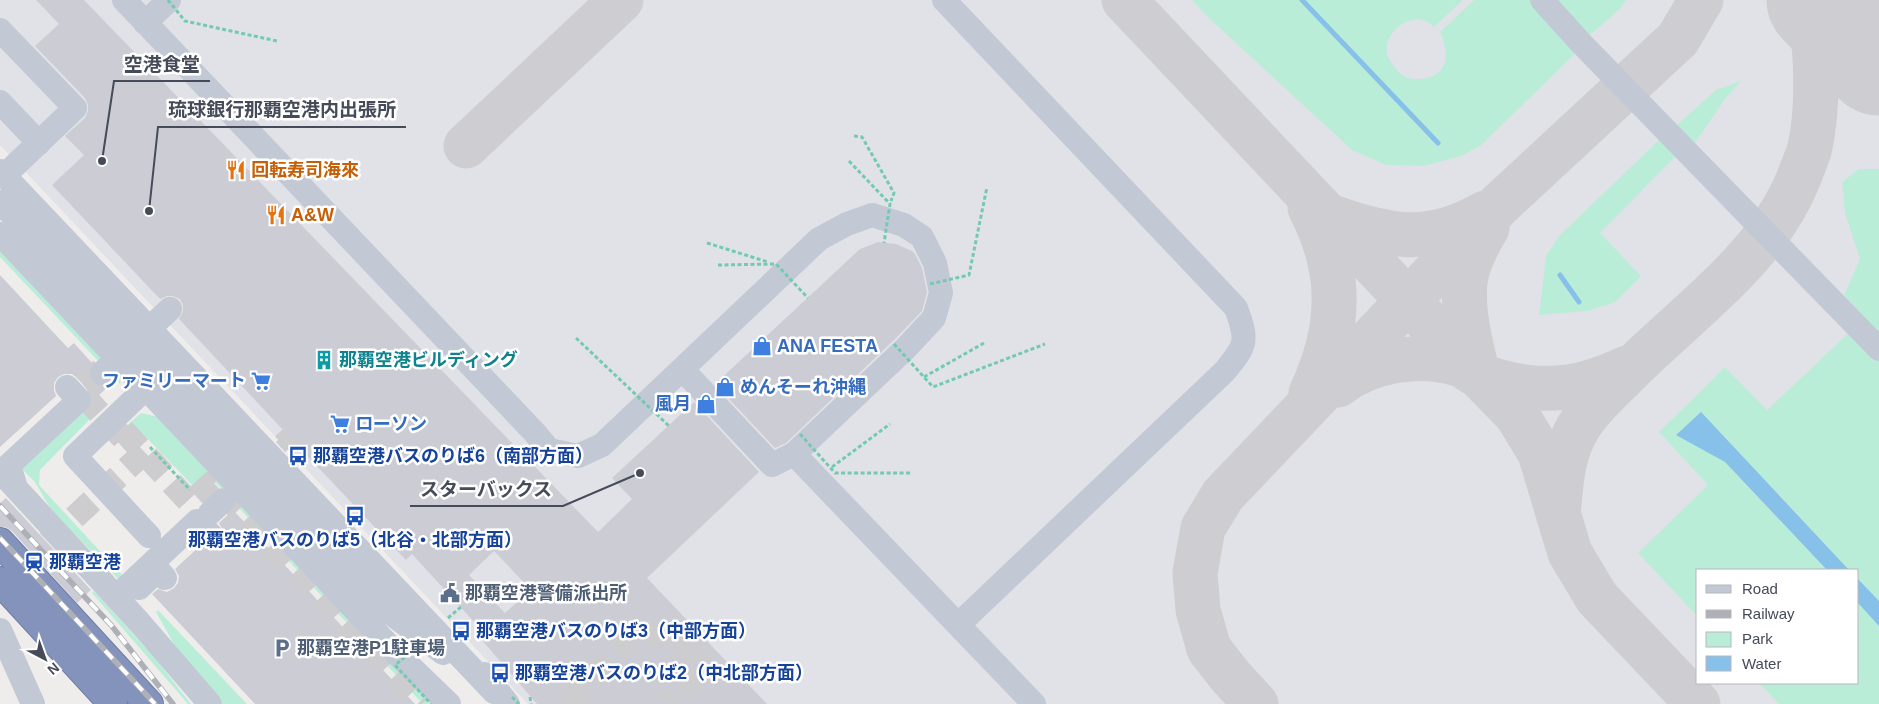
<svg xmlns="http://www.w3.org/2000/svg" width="1879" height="704" viewBox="0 0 1879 704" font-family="Helvetica,'Noto Sans JP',sans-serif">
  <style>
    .airport { fill: #e1e2e7; fill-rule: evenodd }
    .green { fill: #baedd8 }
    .water { fill: #87c1ea }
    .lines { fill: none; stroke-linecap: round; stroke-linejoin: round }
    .stream { stroke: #87c1ea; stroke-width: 5 }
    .taxiway { stroke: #ceced2; stroke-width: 45 }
    .runway { stroke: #ceced2; stroke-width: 111 }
    .building { fill: #cccdd4; fill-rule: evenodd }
    .minor-tunnel { stroke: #cdcdcf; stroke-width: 24; stroke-dasharray: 24 12; stroke-linecap: butt }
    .highway-casing { stroke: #6f7ea7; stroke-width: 30 }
    .path { stroke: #73cab1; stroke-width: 3; stroke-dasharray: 4 2.5; stroke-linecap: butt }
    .minor { stroke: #c2c8d4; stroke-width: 24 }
    .highway { stroke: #8493bb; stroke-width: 28 }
    .rail-casing { stroke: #aeb0b7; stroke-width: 5.5 }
    .rail { stroke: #fff; stroke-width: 4; stroke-dasharray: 11; stroke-linecap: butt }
    .path-bridge { stroke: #73cab1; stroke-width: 3; stroke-dasharray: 4 2.5; stroke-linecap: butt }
    .minor-bridge { stroke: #c2c8d4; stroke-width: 24 }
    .labels { text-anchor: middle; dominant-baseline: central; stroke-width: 5; stroke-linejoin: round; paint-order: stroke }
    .food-label { font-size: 18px; font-weight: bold; fill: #c56008; stroke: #fff; text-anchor: start }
    .shop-label { font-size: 18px; font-weight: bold; fill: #366cbe; stroke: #fff; text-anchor: start }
    .culture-label { font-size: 18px; font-weight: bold; fill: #0d838f; stroke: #fff; text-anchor: start }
    .transit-label { font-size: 18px; font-weight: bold; fill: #164399; stroke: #fff; text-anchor: start }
    .service-label { font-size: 18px; font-weight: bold; fill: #4e5e75; stroke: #fff; text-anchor: start }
    .leader { fill: none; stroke: #454b59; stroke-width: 2 }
    .callout-dot { fill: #454b59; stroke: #fff; stroke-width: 2 }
    .callout-label { font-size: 19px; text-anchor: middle; font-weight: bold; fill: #454b59; stroke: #fff; stroke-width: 5; stroke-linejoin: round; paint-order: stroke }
  </style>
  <rect width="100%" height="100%" fill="#efedec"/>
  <!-- airport -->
  <path class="airport" d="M 0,0 L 1879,0 L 1879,704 L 528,704 L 0,145 ZM 1698,570 L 1858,570 L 1858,683 L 1698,683 Z"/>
  <!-- green -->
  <path class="green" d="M 1192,0 L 1463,0 L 1434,27 C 1415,6 1377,34 1389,59 C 1391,63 1394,66 1396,69 C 1402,76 1409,80 1419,79 C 1449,77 1450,54 1440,32 L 1474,0 L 1535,0 L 1580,49 L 1480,146 L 1461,156 L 1424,166 L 1386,165 L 1352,150 L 1212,21 Z
    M 1548,0 L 1626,0 L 1620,9 L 1584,40 Z
    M 1741,81 L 1725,99 L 1690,150 L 1670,131 L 1716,90 Z
    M 1661,138 L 1677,155 L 1600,233 L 1641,276 L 1615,302 L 1588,311 L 1539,315 L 1546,256 L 1559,236 Z
    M 1859,169 L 1879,169 L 1879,333 L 1844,295 L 1860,259 L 1845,213 L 1842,182 Z
    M 0,247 L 118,374 L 121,380 L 120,384 L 0,257 Z
    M 1855,327 L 1879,353 L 1879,704 L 1779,704 L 1759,683 L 1858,683 L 1858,570 L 1698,570 L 1698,617 L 1638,553 L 1708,485 L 1659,432 L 1725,367 L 1767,410 Z
    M 81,404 L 93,416 L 40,470 L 39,485 L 122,575 L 119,580 L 52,511 L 35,482 L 22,469 Z
    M 141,413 L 155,416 L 162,419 L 432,704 L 423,704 L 208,475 L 194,487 L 146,437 L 139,444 L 124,428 Z
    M 94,591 L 154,657 L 191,704 L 188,704 L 92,593 Z
    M 158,610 L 247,704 L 223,704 L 175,646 L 156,612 Z"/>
  <!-- water -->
  <path class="water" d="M 1701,412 L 1849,570 L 1827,570 L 1725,462 L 1676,435 Z
    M 1858,579 L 1879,601 L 1879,626 L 1858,603 Z"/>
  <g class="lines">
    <!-- stream -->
    <path class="stream" d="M 1302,0 L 1438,143
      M 1560,275 L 1579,302"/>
    <!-- taxiway -->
    <path class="taxiway" d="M 1124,0 L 1478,375 L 1517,415 L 1540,453 L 1570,553 L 1597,598 L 1698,704
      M 1844,23 L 1868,32 L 1879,33
      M 466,146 L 621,0
      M 1310,208 C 1343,271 1341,329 1311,393
      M 1329,216 C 1387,237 1428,246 1485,213
      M 1478,375 C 1471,346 1462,313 1465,282 C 1467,265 1478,243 1487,228
      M 1338,385 C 1370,360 1420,352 1458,364 C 1466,366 1471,373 1478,375 C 1493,381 1519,387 1534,388 C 1571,390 1594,383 1627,368
      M 1559,505 C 1561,478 1564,450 1579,426 C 1590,408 1608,392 1622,378 C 1685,313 1766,262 1800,175 C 1803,166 1808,156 1810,147 C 1820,99 1816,48 1809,0
      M 1256,704 L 1231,677 L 1209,649 L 1198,610 L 1195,573 L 1203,528 L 1223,495 L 1500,204 L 1678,39 L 1701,0"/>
    <!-- runway -->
    <path class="runway" d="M 1822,0 L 1879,60"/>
  </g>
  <!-- building -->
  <path class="building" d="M 36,0 L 84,0 L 598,532 L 632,499 L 612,478 L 694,402 L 759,472 L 647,578 L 767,704 L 537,704 L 481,639 L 486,635 L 412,554 L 406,560 L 295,443 L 285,452 L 276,442 L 286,433 L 179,319 L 183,312 L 183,305 L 180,299 L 173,296 L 167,296 L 160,299 L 52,185 L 84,155 L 65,136 L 85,118 L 88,111 L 88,105 L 85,98 L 35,46 L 59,24 ZM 494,551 L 531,590 L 505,613 L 469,575 Z
    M 878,242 L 896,244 L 912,251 L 915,254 L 922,268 L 927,292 L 922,311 L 895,339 L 786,443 L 775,448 L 715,384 L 860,249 Z
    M 0,275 L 68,348 L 74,343 L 92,363 L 89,370 L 89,376 L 92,383 L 99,386 L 111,384 L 98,396 L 91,395 L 80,381 L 80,376 L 77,378 L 72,374 L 64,374 L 58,377 L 54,383 L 54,390 L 56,396 L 0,447 Z
    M 6,498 L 91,590 L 77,603 L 12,531 L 5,527 L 0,527 L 0,503 Z
    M 233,510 L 415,704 L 255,704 L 152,594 L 158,589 L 167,592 L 174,588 L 178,583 L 179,576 L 175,569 L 201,545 L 207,548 L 214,548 L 221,544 L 224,539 L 224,532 L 219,523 Z"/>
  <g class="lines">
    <!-- minor-tunnel -->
    <path class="minor-tunnel" d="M 102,369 L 80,392 L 123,438
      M 123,430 L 190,503 L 213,482 L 422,704
      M 257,470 L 291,438
      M 48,542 L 150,447
      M 567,704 L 633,639 L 673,633 L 697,658 L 691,682 L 667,704"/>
    <defs>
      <path id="highway" d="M 0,542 L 149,704
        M 0,581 L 113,704"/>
    </defs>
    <!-- highway casing -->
    <use href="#highway" class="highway-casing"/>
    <!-- path -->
    <path class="path" d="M 854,136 L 862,137 L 894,193 L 891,201
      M 707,243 L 768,262
      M 924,377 L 984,343
      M 150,447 L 190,490
      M 832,467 L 890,424
      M 530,697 L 531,704"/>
    <!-- minor -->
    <path class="minor" d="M 124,0 L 535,433 L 549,450 L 578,456 L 602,445 L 819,239 L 847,224 L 872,215 L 904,225 L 922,237 L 935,263 L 941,293 L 934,318 L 905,349 L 794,454 L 1034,704
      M 944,0 L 1236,308 C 1248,341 1247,344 1225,371 L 958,625
      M 1542,0 L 1580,42 L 1879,349
      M 145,23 L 169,0
      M 0,30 L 75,108 L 8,172
      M 0,102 L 39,143
      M 0,234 L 395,652 L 449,704
      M 682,369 L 772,465 L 794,454
      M 146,388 L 75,456 L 149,536
      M 0,471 L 140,623 L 210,704
      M 16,488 L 9,465 L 79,400 L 67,387
      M 210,513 L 224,500
      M 139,588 L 158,570 L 165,578
      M 116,597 L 197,521 L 211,535
      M 0,630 L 33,704
      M 484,674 L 508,704"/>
    <!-- highway -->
    <use href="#highway" class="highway"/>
    <defs>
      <path id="rail" d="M 0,506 L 111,625 L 173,704
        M 0,538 L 155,704"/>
    </defs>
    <!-- rail casing -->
    <use href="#rail" class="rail-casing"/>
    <!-- rail -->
    <use href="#rail" class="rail"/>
    <!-- path-bridge -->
    <path class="path-bridge" d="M 168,0 L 185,21 L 277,41
      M 849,161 L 890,204 L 884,243
      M 718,265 L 776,264 L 808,298
      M 930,284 L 969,275 L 987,187
      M 576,338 L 669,426
      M 894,344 L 933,387 L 1045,344
      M 800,434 L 835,473 L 911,473
      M 448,618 L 461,607
      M 410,653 L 395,665 L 431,704
      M 512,697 L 519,704"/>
    <!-- minor-bridge -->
    <path class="minor-bridge" d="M 0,171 L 494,692
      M 0,202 L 389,612 L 443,653
      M 102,373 L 170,309"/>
  </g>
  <!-- icons -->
  <defs>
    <symbol id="restaurant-bare" viewBox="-9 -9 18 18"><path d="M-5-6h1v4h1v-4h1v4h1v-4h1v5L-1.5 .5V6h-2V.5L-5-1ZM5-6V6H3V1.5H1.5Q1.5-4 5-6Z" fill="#e8710a" stroke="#fff" stroke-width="2.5" paint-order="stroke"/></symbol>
    <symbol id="shop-bare" viewBox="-9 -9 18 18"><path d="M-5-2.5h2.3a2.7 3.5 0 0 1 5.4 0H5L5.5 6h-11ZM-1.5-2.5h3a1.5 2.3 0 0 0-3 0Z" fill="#3f7fe0" stroke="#fff" stroke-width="2.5" paint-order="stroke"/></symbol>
    <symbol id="building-bare" viewBox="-9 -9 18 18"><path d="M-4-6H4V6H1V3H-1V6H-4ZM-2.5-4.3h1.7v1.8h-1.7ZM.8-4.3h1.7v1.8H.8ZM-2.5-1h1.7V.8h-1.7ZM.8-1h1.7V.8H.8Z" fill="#0f9aa8" stroke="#fff" stroke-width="2.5" paint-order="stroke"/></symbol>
    <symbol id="supermarket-bare" viewBox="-9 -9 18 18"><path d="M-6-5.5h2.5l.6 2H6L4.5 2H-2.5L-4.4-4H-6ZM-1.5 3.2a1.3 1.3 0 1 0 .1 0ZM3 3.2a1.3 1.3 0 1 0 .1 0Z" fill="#3f7fe0" stroke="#fff" stroke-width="2.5" paint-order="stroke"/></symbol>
    <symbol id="bus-bare" viewBox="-9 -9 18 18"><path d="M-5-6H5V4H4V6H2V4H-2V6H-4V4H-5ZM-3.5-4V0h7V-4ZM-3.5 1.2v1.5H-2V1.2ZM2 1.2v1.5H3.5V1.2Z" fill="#1a4fb4" stroke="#fff" stroke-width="2.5" paint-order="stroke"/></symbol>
    <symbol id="station-bare" viewBox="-9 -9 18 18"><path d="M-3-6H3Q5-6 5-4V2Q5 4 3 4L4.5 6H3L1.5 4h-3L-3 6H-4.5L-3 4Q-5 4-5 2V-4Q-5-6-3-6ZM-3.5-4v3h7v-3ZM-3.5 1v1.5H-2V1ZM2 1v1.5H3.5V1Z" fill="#1a4fb4" stroke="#fff" stroke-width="2.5" paint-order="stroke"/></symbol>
    <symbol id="civic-bare" viewBox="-9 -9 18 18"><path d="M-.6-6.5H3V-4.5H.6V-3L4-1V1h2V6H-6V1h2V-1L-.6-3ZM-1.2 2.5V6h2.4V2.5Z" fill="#5c6f8a" stroke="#fff" stroke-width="2.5" paint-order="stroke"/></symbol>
    <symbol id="parking-bare" viewBox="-9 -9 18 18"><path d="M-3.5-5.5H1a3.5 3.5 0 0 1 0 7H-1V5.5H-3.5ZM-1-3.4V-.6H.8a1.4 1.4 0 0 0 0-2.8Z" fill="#5c6f8a" stroke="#fff" stroke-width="2.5" paint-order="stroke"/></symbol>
  </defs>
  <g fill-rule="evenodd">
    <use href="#restaurant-bare" x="222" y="156" width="28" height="28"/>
    <use href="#restaurant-bare" x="262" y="201" width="28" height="28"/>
    <use href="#shop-bare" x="748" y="332" width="28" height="28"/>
    <use href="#building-bare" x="310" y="346" width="28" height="28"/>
    <use href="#supermarket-bare" x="247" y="367" width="28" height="28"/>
    <use href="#shop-bare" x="711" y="373" width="28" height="28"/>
    <use href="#shop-bare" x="692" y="390" width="28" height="28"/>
    <use href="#supermarket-bare" x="326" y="410" width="28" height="28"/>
    <use href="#bus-bare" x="284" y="442" width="28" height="28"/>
    <use href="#bus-bare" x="341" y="502" width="28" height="28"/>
    <use href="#station-bare" x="20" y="548" width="28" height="28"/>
    <use href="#civic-bare" x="436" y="579" width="28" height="28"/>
    <use href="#bus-bare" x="447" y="617" width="28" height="28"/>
    <use href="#parking-bare" x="268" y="634" width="28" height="28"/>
    <use href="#bus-bare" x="486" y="659" width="28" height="28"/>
  </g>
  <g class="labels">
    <!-- food labels -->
    <g class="food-label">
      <text x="251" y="170">回転寿司海來</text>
      <text x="291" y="215">A&amp;W</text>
    </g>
    <!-- shop labels -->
    <g class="shop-label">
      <text x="777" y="346">ANA FESTA</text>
      <text x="246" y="381" text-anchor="end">ファミリーマート</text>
      <text x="740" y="387">めんそーれ沖縄</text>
      <text x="691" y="404" text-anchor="end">風月</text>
      <text x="355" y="424">ローソン</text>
    </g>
    <!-- culture labels -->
    <g class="culture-label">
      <text x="339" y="360">那覇空港ビルディング</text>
    </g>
    <!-- transit labels -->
    <g class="transit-label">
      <text x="313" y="456">那覇空港バスのりば6（南部方面）</text>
      <text x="355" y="540" text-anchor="middle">那覇空港バスのりば5（北谷・北部方面）</text>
      <text x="49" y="562">那覇空港</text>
      <text x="476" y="631">那覇空港バスのりば3（中部方面）</text>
      <text x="515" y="673">那覇空港バスのりば2（中北部方面）</text>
    </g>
    <!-- service labels -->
    <g class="service-label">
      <text x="465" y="593">那覇空港警備派出所</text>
      <text x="297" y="648">那覇空港P1駐車場</text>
    </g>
  </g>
  <!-- callouts -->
  <path class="leader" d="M102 161L114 81H210M149 211L158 127H406M640 473L563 506H410"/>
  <g class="callout-dot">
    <circle cx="102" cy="161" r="5"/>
    <circle cx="149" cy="211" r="5"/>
    <circle cx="640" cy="473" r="5"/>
  </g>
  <g class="callout-label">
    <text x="162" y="71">空港食堂</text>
    <text x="282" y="116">琉球銀行那覇空港内出張所</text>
    <text x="486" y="496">スターバックス</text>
  </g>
  <!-- legend -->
  <rect x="1696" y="569" width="162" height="115" fill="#ffffff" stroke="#b5b7bd"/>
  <rect x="1706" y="585" width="25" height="8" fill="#c2c8d4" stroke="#b5b7bd"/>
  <text x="1742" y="594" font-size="15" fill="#454b59">Road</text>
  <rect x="1706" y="610" width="25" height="8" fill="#aeb0b7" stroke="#b5b7bd"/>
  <text x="1742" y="619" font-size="15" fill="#454b59">Railway</text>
  <rect x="1706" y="632" width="25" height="15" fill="#baedd8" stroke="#b5b7bd"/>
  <text x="1742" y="644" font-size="15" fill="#454b59">Park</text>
  <rect x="1706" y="656" width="25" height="15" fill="#87c1ea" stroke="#b5b7bd"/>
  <text x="1742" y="669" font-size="15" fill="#454b59">Water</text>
  <!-- north arrow -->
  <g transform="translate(45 659) rotate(139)" stroke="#ffffff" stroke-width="4" paint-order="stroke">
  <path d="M0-4L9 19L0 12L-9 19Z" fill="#454b59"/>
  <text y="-8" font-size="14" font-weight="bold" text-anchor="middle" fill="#454b59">N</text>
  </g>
</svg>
